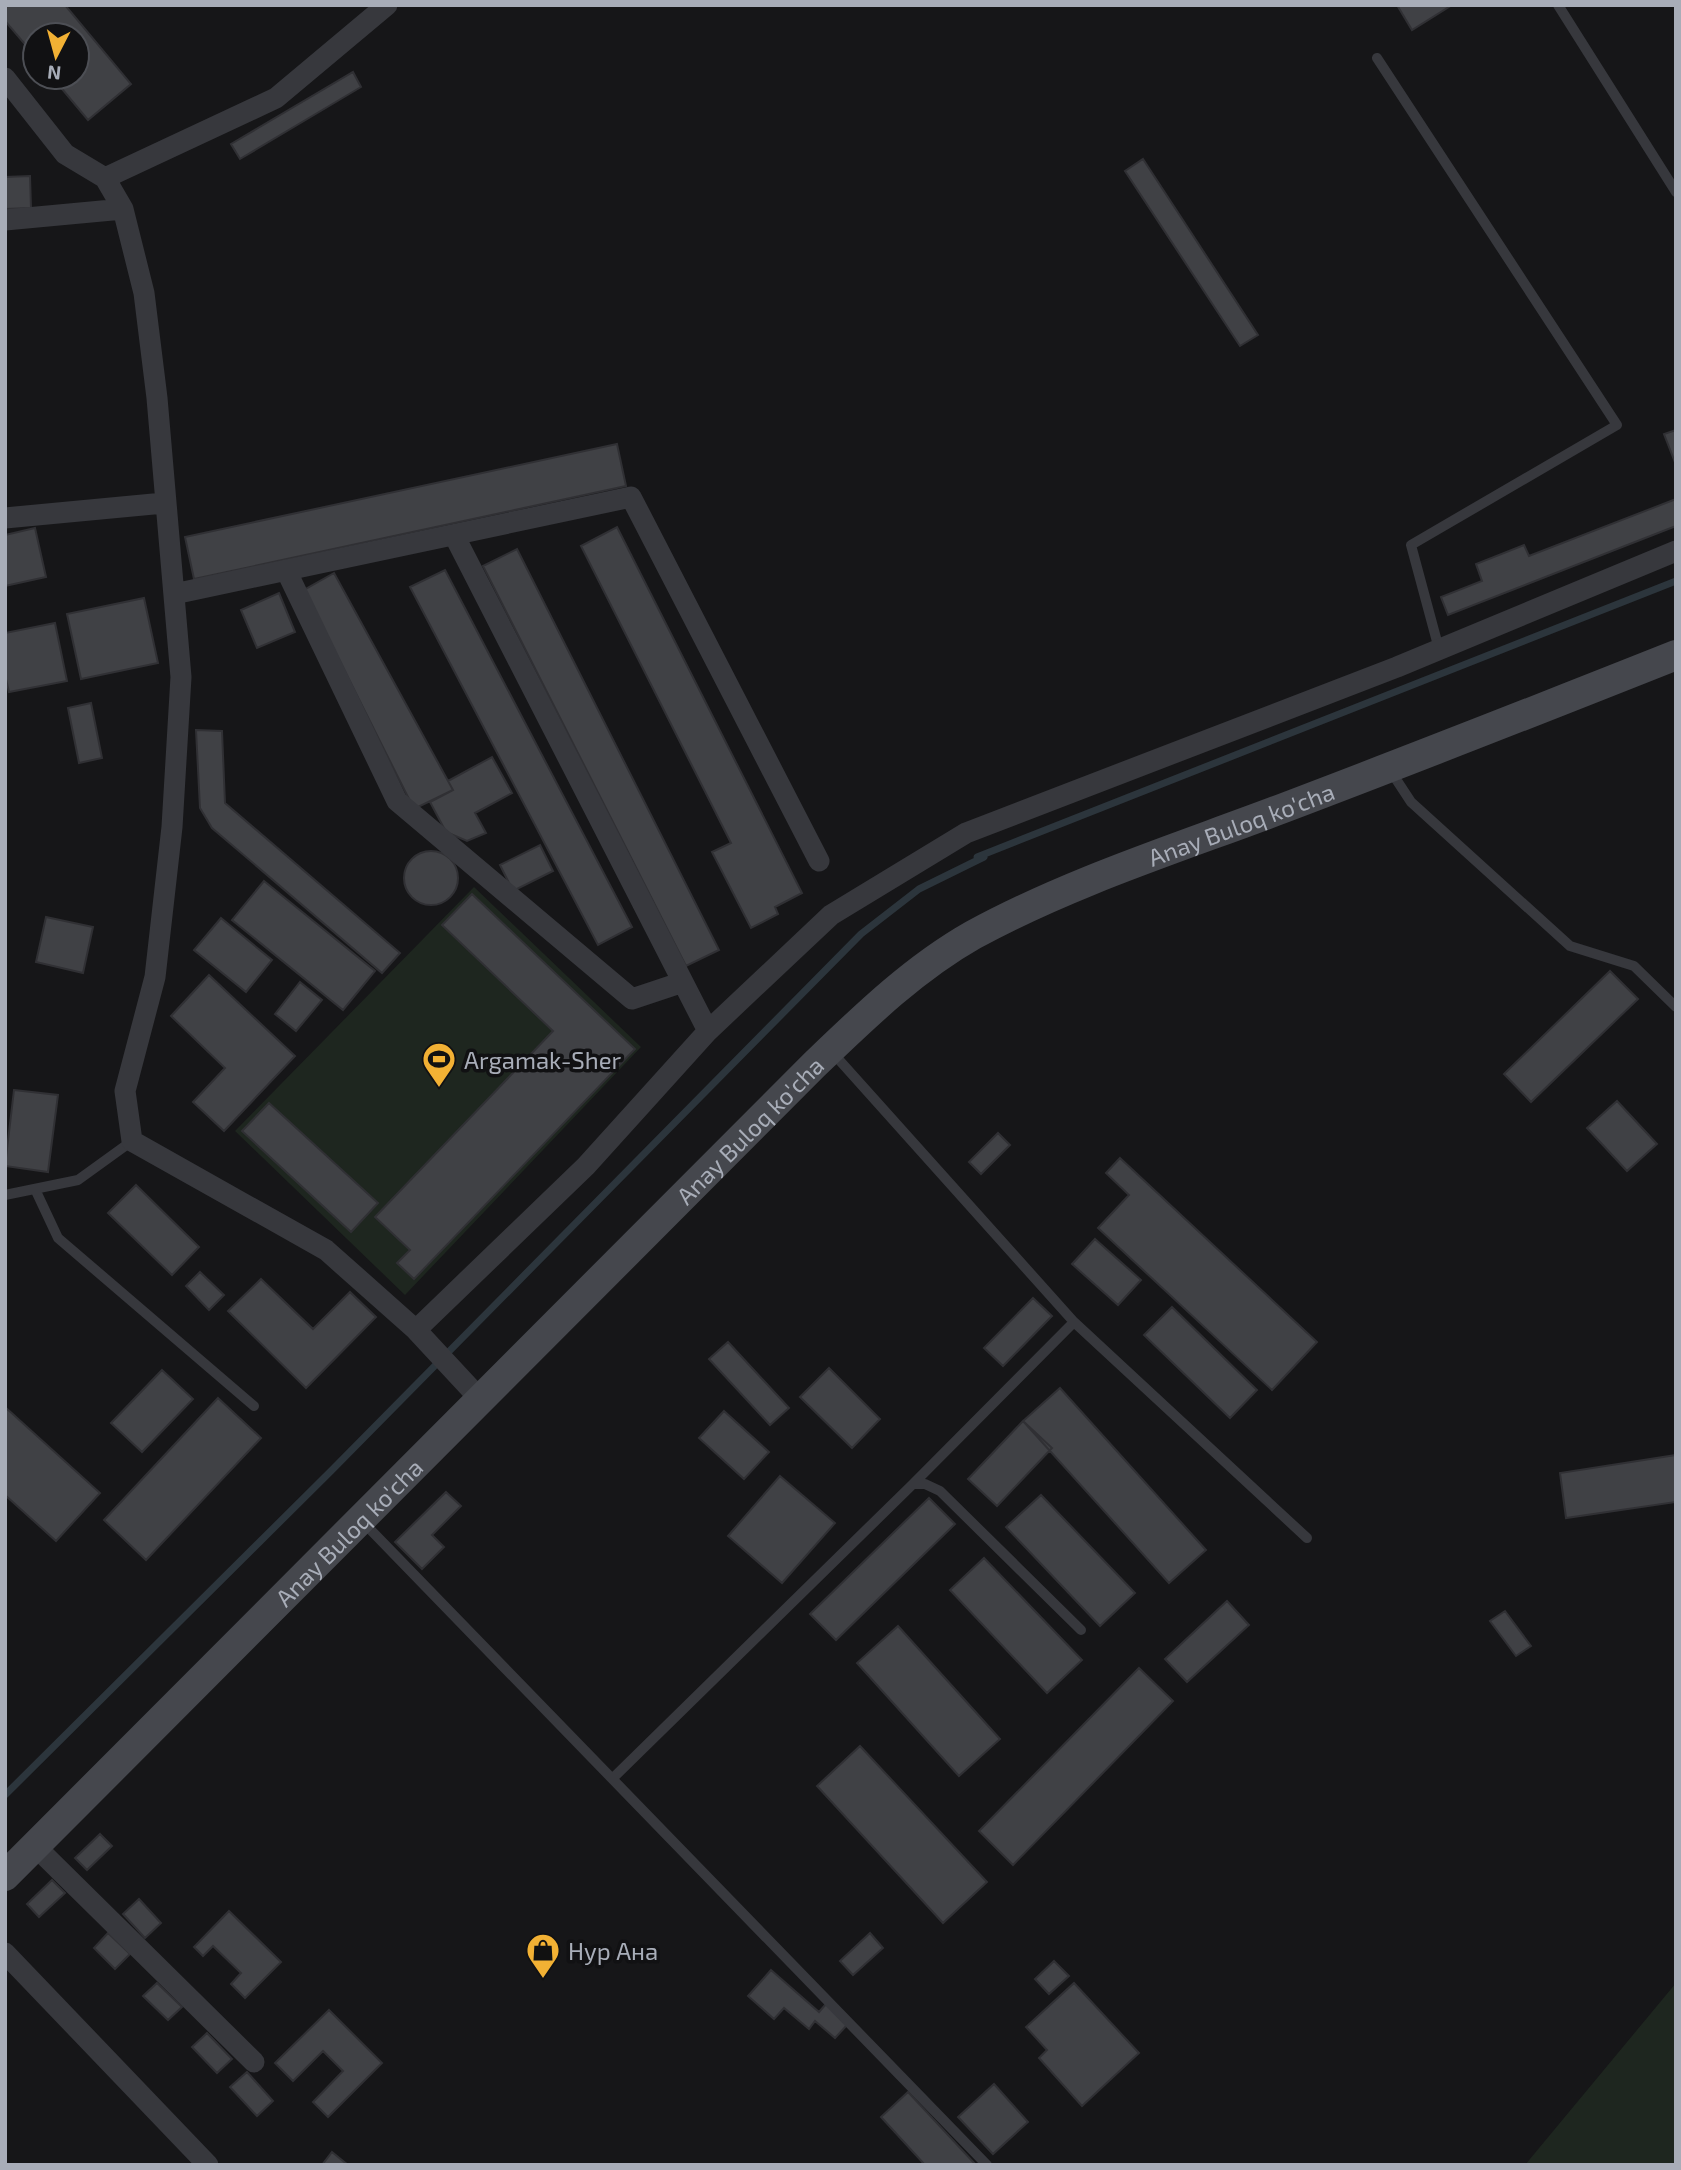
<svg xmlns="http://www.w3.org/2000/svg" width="1681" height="2170" viewBox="0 0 1681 2170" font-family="'Exo 2',sans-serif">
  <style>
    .green { fill: #1e261f }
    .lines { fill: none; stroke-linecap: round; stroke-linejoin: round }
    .stream { stroke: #2c353c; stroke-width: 7 }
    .building { fill: #404145; stroke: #303034; stroke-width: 2 }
    .service { stroke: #37383d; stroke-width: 10 }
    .minor { stroke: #37383d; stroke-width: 21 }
    .secondary { stroke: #45474d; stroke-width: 30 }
    .labels { text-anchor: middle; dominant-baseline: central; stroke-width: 7; stroke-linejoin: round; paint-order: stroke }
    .street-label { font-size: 24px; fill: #a8adb8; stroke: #111113 }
    .poi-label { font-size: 24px; fill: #a8adb8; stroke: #111113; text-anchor: start }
  </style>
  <rect width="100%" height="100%" fill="#161618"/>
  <!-- green -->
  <path class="green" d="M 474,887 L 641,1047 L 405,1295 L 235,1131 Z
    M 1676,1983 L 1675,2165 L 1525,2165 Z"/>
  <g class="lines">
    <!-- stream -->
    <path class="stream" d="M 5,1795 L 331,1471 L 861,934 L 919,889 L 984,857 L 977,857 L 1676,581"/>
  </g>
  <!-- building -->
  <path class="building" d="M 5,5 L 65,5 L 131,84 L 88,120 L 52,77 L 77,77 L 77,35 L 35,35 L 35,56 L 5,21 Z
    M 1397,5 L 1452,5 L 1412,30 Z
    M 353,72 L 361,87 L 240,159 L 231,144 Z
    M 1143,159 L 1258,335 L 1240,346 L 1125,171 Z
    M 30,176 L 31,208 L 5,209 L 5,177 Z
    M 1676,430 L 1676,465 L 1664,434 Z
    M 617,444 L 626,486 L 194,579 L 185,537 Z
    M 1676,499 L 1676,526 L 1448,615 L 1441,597 L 1482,581 L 1476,564 L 1524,545 L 1529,556 Z
    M 617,527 L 802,893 L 775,907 L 778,914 L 751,928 L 712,852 L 731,843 L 581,546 Z
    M 35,528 L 46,577 L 5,586 L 5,535 Z
    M 517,549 L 719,950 L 686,966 L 483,566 Z
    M 445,570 L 632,927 L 598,945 L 410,587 Z
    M 334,573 L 453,790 L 414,809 L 304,590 Z
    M 279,593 L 295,632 L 257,648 L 241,610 Z
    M 144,598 L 158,663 L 81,679 L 67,614 Z
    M 55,623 L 67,681 L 9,692 L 5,675 L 5,633 Z
    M 91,703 L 102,758 L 79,763 L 68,708 Z
    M 196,730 L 222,731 L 225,803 L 400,953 L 382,973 L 212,828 L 200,808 Z
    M 492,757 L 512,793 L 475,813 L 486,833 L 467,841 L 446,832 L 430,802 L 453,790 L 448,781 Z
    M 540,845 L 553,871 L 513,891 L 500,865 Z
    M404 878a27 27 0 1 1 54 0a27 27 0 1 1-54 0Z
    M 264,881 L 375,971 L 343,1010 L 232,920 Z
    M 472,894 L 635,1049 L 414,1279 L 397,1263 L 410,1250 L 375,1217 L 553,1031 L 442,925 Z
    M 46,917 L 93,927 L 83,973 L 36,962 Z
    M 221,918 L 272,960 L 246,992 L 194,950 Z
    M 1610,971 L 1638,999 L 1531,1102 L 1504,1074 Z
    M 209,975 L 295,1056 L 224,1131 L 193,1102 L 225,1068 L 171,1016 Z
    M 300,982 L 322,1000 L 296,1031 L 275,1014 Z
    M 14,1090 L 58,1095 L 48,1172 L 5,1166 Z
    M 1617,1101 L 1657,1144 L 1627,1171 L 1587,1128 Z
    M 269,1103 L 378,1203 L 351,1232 L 242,1131 Z
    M 998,1133 L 1010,1145 L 981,1174 L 969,1162 Z
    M 1120,1158 L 1317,1342 L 1272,1390 L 1098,1228 L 1129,1195 L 1106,1173 Z
    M 136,1185 L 199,1247 L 172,1275 L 108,1213 Z
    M 1095,1239 L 1141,1280 L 1118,1305 L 1072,1264 Z
    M 200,1272 L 224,1295 L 209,1310 L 186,1286 Z
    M 261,1279 L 313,1329 L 350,1292 L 376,1317 L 306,1388 L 228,1311 Z
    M 1033,1298 L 1052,1316 L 1003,1366 L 984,1348 Z
    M 1172,1307 L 1257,1390 L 1230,1418 L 1144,1335 Z
    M 728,1342 L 789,1408 L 770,1425 L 709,1359 Z
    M 829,1368 L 880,1419 L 852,1448 L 800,1397 Z
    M 162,1370 L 193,1399 L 142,1452 L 111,1423 Z
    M 1060,1388 L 1206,1550 L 1169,1583 L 1023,1421 Z
    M 218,1398 L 261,1438 L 146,1560 L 104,1520 Z
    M 5,1407 L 100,1493 L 56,1541 L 5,1495 Z
    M 724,1411 L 769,1452 L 744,1479 L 699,1438 Z
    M 1023,1421 L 1052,1448 L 997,1506 L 968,1479 Z
    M 1676,1455 L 1676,1502 L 1566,1518 L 1560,1473 Z
    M 780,1476 L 835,1523 L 782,1583 L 728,1536 Z
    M 446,1492 L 461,1506 L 432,1535 L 444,1547 L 422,1569 L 395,1542 Z
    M 1041,1495 L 1135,1593 L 1100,1626 L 1006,1527 Z
    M 929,1498 L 955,1524 L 836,1640 L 810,1614 Z
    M 984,1558 L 1082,1660 L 1047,1693 L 950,1590 Z
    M 1227,1601 L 1249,1625 L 1187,1682 L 1165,1659 Z
    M 1505,1611 L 1531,1646 L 1516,1656 L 1490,1621 Z
    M 898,1626 L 1000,1739 L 959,1776 L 857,1663 Z
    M 1139,1668 L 1173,1701 L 1013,1865 L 979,1831 Z
    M 860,1746 L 987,1882 L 943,1923 L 817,1786 Z
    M 100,1834 L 112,1846 L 87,1870 L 75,1858 Z
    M 52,1880 L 65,1893 L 39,1917 L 27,1904 Z
    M 139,1899 L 161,1923 L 145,1938 L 123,1914 Z
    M 229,1911 L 281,1962 L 245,1998 L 231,1984 L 241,1973 L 213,1946 L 203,1956 L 194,1947 Z
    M 108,1933 L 130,1954 L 115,1969 L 94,1948 Z
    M 870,1933 L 883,1948 L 853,1975 L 840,1961 Z
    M 1054,1961 L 1069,1976 L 1049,1994 L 1035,1979 Z
    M 771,1970 L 819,2012 L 826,2004 L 848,2024 L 835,2038 L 815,2021 L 809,2029 L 784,2008 L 774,2019 L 748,1996 Z
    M 157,1983 L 182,2007 L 168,2020 L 143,1996 Z
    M 1074,1983 L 1139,2053 L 1082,2106 L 1039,2058 L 1047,2050 L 1026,2027 Z
    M 329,2010 L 382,2063 L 328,2117 L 313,2102 L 343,2071 L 323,2051 L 293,2081 L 275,2063 Z
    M 207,2033 L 232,2059 L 217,2073 L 192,2047 Z
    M 247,2072 L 273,2101 L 257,2116 L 230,2087 Z
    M 994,2084 L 1028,2122 L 993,2154 L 958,2117 Z
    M 908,2092 L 976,2165 L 925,2165 L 881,2117 Z
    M 332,2152 L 348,2165 L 322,2165 Z"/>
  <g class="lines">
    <!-- service -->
    <path class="service" d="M 1558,5 L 1676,192
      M 1377,58 L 1617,425 L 1411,545 L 1439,649
      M 1390,770 L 1411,802 L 1570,946 L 1634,966 L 1676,1007
      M 832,1052 L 1074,1322 L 1307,1538
      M 35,1189 L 58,1238 L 254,1406
      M 5,1195 L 78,1180 L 132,1141
      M 913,1484 L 1074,1322
      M 363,1522 L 987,2165
      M 614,1777 L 913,1484 L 925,1484 L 940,1491 L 1081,1630"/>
    <!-- minor -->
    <path class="minor" d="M 387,5 L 276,98 L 105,178 L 123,209 L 144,293 L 157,398 L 181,677 L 172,827 L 155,977 L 125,1091 L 132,1141 L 326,1250 L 416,1330 L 481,1400
      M 5,78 L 65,154 L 105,178
      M 5,220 L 123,209
      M 5,518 L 164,503
      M 454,535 L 708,1031
      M 286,570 L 397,801 L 632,999 L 683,982
      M 174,594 L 631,497 L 819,861
      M 416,1330 L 586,1166 L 708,1031 L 831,915 L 966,833 L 1397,667 L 1676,551
      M 35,1846 L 254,2062
      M 5,1953 L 208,2165"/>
    <!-- secondary -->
    <path class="secondary" id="s1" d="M 5,1876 L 814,1065 C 863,1018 913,969 973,935 C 1070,882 1178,848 1281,809 C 1413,759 1545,707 1676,655"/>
  </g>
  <!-- icons -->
  <defs>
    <symbol id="stadium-pin" viewBox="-11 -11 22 30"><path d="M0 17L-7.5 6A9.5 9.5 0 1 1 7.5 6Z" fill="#f2b134" stroke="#111113"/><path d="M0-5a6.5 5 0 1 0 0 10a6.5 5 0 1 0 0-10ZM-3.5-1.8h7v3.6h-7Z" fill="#111"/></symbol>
    <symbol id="shop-pin" viewBox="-11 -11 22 30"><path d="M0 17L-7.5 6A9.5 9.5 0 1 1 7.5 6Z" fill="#f2b134" stroke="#111113"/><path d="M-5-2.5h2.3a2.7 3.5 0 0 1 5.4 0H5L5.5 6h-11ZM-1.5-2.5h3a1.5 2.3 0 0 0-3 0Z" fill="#111"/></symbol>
  </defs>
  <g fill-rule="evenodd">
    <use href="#stadium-pin" x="420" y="1040" width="38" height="52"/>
    <use href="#shop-pin" x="524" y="1931" width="38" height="52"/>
  </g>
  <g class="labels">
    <!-- street labels -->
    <g class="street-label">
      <text stroke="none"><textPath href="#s1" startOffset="1642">Anay Buloq ko'cha</textPath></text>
      <text stroke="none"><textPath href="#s1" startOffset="1054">Anay Buloq ko'cha</textPath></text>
      <text stroke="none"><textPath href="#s1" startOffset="486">Anay Buloq ko'cha</textPath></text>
    </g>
    <!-- poi labels -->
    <g class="poi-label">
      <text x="464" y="1059">Argamak-Sher</text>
      <text x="568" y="1950">Нур Ана</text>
    </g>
  </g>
  <!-- border -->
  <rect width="1681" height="2170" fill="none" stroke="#a8adb8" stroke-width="14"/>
  <!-- north arrow -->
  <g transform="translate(56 56) rotate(186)"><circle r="33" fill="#111113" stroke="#4d4f55" stroke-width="2"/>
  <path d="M0-5L12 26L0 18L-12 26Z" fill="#f2b134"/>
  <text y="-10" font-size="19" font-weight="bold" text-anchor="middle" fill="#a8adb8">N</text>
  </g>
</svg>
